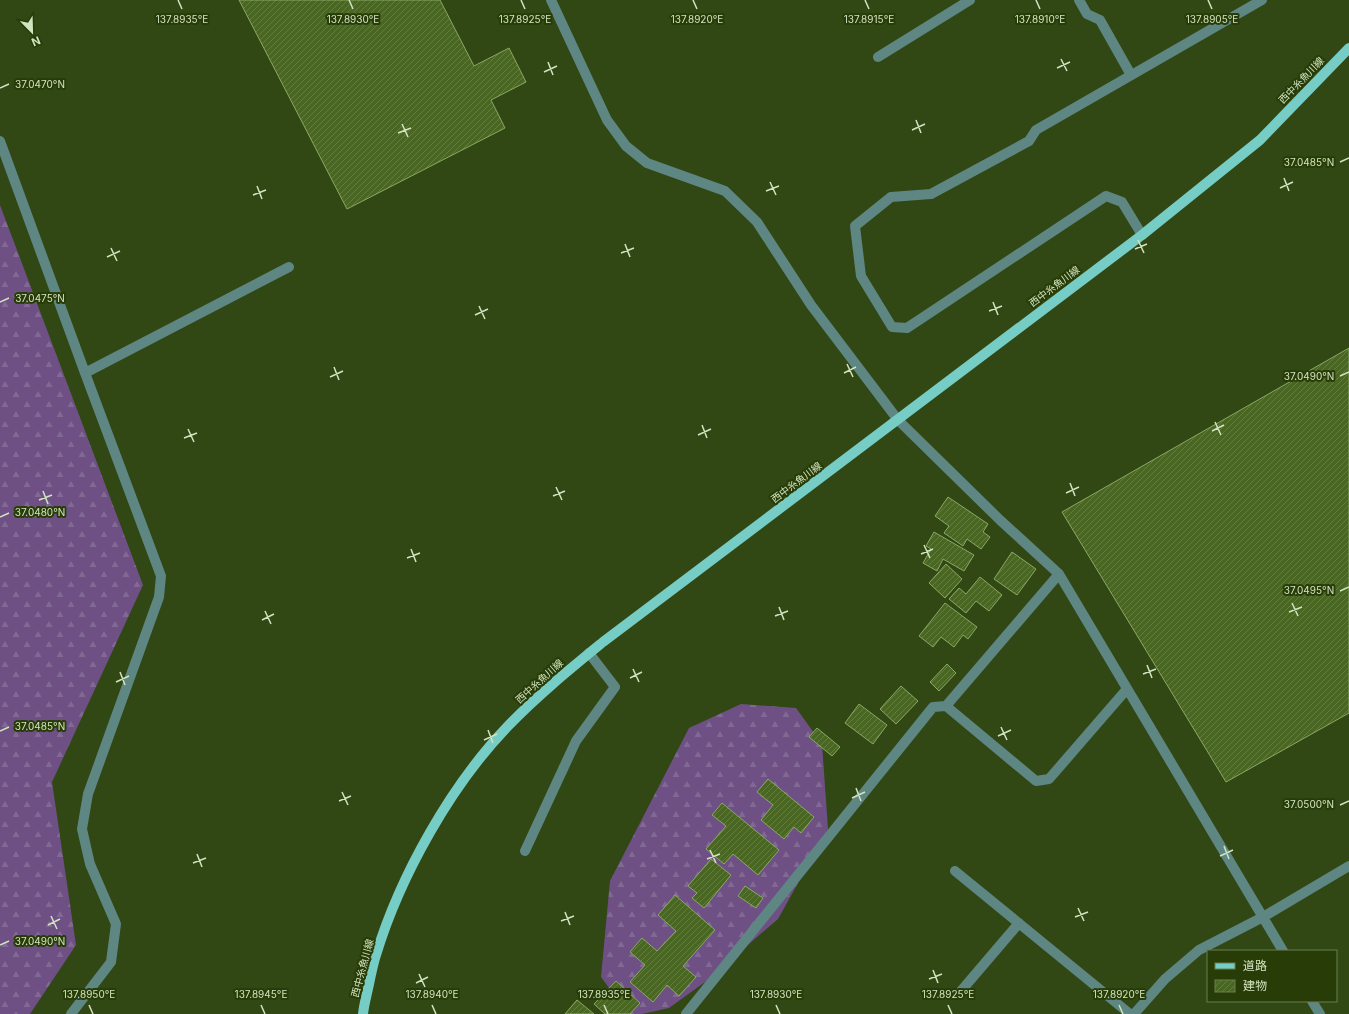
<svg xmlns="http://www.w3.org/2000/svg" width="1349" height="1014" viewBox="0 0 1349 1014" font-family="Inter,'Noto Sans JP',sans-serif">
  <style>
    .forest { fill: url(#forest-firs) }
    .building { fill: url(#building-hatch); stroke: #8aa965 }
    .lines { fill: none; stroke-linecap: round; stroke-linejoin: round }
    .minor { stroke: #5e8683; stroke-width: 10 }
    .major { stroke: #76cdc6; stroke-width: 10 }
    .ticks { fill: none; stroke: #d2e3c0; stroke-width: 1.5 }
    .labels { text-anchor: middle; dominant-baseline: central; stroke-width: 4; stroke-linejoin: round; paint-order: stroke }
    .street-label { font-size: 10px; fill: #d2e3c0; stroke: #273c07 }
    .ticks-label { font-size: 10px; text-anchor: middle; fill: #d2e3c0; stroke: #273c07; stroke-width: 4; stroke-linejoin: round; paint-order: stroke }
  </style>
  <defs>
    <pattern id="forest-firs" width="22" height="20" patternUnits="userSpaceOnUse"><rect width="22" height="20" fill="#6e5085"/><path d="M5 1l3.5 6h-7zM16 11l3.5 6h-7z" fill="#826994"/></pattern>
    <pattern id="building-hatch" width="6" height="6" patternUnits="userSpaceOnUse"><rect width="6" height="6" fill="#4a6623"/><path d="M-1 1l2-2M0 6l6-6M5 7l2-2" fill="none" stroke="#637c41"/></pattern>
  </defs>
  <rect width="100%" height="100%" fill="#314714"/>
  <!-- forest -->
  <path class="forest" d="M 0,205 L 143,585 L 52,782 L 76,945 L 30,1014 L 0,1014 Z
    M 741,704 L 796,708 L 822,744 L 828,829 L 778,919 L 705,982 L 669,1008 L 642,1014 L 628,1014 L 601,977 L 610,881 L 689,728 Z"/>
  <!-- building -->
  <path class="building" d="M 239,0 L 440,0 L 474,66 L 509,48 L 526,82 L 491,100 L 505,128 L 347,209 Z
    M 1349,348 L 1349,713 L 1226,782 L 1062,512 Z
    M 948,497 L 988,524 L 983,532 L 990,537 L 981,549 L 967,539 L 963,546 L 944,533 L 949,526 L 935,516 Z
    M 934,532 L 974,555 L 964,571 L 943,559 L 937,571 L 923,563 L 931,549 L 926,546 Z
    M 1012,552 L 1036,569 L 1017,595 L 994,579 Z
    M 946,564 L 962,579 L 945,598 L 929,583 Z
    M 980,577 L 1002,595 L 989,611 L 976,601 L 966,613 L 949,599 L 959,588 L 966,594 Z
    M 945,603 L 977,627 L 968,639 L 963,635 L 954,647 L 941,637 L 933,647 L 919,636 Z
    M 947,664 L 956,673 L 939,691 L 930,682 Z
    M 901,686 L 918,701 L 896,724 L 880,709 Z
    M 859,704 L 887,725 L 873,744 L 845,723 Z
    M 817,728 L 840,747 L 832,756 L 809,737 Z
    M 768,779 L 814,817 L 801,833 L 794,827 L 784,839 L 761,820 L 773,805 L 757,792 Z
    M 722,803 L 779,850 L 758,875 L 733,854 L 724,864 L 706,849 L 726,826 L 712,815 Z
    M 711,859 L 731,875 L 704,908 L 692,898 L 697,893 L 688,886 Z
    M 745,886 L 763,898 L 756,908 L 738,896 Z
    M 675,895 L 715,930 L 683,966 L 696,977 L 679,996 L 667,985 L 653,1002 L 630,982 L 645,965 L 630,952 L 642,938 L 657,951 L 676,931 L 658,915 Z
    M 616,981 L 640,1003 L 630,1014 L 605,1014 L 594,1004 Z
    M 577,1000 L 594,1014 L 565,1014 Z"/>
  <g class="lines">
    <!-- minor -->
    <path class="minor" d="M 551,0 L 607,120 L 626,146 L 647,163 L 725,191 L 757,222 L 811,305 L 898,420 L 1000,520 L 1059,574 L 1283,951
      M 1079,0 L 1087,14 L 1100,20 L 1131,75
      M 878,57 L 970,0
      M 0,141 L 85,373
      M 1142,235 L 1122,202 L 1106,196 L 907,328 L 892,327 L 861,276 L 855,226 L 891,197 L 931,194 L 1029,141 L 1036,130 L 1262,0
      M 946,706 L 1036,781 L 1049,779 L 1127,689
      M 525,851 L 576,741 L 615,687 L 589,653
      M 955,871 L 1130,1014
      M 961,991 L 1019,923
      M 1312,1001 L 1320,1014
      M 71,1014 L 111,962 L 116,924 L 90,864 L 82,829 L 88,794 L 159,597 L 161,576 L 85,373 L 289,267
      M 686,1014 L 933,707 L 946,706 L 1059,574
      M 1134,1014 L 1165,979 L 1199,950 L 1263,917 L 1349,866"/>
    <!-- major -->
    <path class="major" d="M 363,1014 C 364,1004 367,994 369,984 C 371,975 373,964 376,955 C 400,876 451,785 508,726 C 538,695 570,669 603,642 L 1142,235 L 1260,140 L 1349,48"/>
  </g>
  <!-- ticks -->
  <path class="ticks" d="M 178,0 L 182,9M 349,0 L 353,9M 521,0 L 525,9M 693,0 L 697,9M 865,0 L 869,9M 1036,0 L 1040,9M 1208,0 L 1212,9M 1061,59 L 1067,71M 548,62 L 553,75M 1057,68 L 1070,62M 544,72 L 557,66M 0,88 L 9,84M 916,120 L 921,133M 402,124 L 408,137M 912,130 L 925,124M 398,133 L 411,128M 1340,162 L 1349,158M 1284,178 L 1289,191M 770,182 L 776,195M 257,186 L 262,199M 1280,188 L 1293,182M 766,191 L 779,186M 253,195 L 266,190M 1138,240 L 1144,253M 625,244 L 630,257M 111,248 L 117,261M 1135,249 L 1147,244M 621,253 L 634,248M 107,257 L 120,251M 0,302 L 9,298M 993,302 L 998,315M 479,306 L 485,319M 989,311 L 1002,306M 475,315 L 488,309M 847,364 L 853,377M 334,367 L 339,380M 844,373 L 856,367M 1340,376 L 1349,372M 330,377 L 343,371M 1215,422 L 1221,435M 702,425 L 707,438M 188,429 L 194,442M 1212,431 L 1224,425M 698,435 L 711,429M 184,438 L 197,433M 1070,483 L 1075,496M 556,487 L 562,500M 43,491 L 48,504M 1066,493 L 1079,487M 553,496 L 565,491M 39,500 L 52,495M 0,517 L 9,513M 924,545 L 930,558M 411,549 L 416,562M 921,554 L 933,549M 407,558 L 420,553M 1340,591 L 1349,587M 1292,603 L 1298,616M 779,607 L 784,620M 265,611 L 271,624M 1289,612 L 1302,607M 775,616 L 788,611M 262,620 L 274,614M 1147,665 L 1152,678M 633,669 L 639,682M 120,672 L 125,685M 1143,674 L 1156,669M 630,678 L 642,672M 116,682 L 129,676M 1001,727 L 1007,740M 488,730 L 493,743M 0,731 L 9,727M 998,736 L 1011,730M 484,740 L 497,734M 856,788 L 861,801M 342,792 L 348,805M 852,798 L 865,792M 339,801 L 351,796M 1340,805 L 1349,801M 1224,846 L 1229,859M 710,850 L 716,863M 197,854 L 202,867M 1220,856 L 1233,850M 707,859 L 720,854M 193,863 L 206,858M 1078,908 L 1084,921M 565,912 L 570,925M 51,916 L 57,929M 1075,917 L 1088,912M 561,921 L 574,916M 48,925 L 60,919M 0,945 L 9,941M 933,970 L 938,983M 419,974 L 425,987M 929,979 L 942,974M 416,983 L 428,977M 89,1005 L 93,1014M 261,1005 L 265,1014M 432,1005 L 436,1014M 604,1005 L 608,1014M 776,1005 L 780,1014M 948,1005 L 952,1014M 1119,1005 L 1123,1014"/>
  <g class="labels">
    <!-- street labels -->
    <g class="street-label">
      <text transform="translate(1301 80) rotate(-46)">西中糸魚川線</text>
      <text transform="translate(1054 286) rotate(-37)">西中糸魚川線</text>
      <text transform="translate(796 482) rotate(-37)">西中糸魚川線</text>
      <text transform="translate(539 681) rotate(-42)">西中糸魚川線</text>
      <text transform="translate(362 968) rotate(-75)">西中糸魚川線</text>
    </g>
  </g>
  <g class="ticks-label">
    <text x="182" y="23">137.8935°E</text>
    <text x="353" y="23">137.8930°E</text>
    <text x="525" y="23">137.8925°E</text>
    <text x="697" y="23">137.8920°E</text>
    <text x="869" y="23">137.8915°E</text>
    <text x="1040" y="23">137.8910°E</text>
    <text x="1212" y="23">137.8905°E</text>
    <text x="40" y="88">37.0470°N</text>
    <text x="1309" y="166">37.0485°N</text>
    <text x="40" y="302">37.0475°N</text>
    <text x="1309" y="380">37.0490°N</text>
    <text x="40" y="516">37.0480°N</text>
    <text x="1309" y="594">37.0495°N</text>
    <text x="40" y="730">37.0485°N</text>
    <text x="1309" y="808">37.0500°N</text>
    <text x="40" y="945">37.0490°N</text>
    <text x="89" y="998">137.8950°E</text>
    <text x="261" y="998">137.8945°E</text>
    <text x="432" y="998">137.8940°E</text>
    <text x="604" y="998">137.8935°E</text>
    <text x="776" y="998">137.8930°E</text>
    <text x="948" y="998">137.8925°E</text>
    <text x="1119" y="998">137.8920°E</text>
  </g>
  <!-- legend -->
  <rect x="1207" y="950" width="130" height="52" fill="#273c07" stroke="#6b7f51"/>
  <rect x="1215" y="963" width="20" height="6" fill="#76cdc6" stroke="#6b7f51"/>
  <text x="1243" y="970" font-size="12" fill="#d2e3c0">道路</text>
  <rect x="1215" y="980" width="20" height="12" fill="url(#building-hatch)" stroke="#6b7f51"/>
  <text x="1243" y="990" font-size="12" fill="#d2e3c0">建物</text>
  <!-- north arrow -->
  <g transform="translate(32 32) rotate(157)" stroke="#273c07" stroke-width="3" paint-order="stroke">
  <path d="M0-3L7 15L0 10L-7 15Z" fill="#d2e3c0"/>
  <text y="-6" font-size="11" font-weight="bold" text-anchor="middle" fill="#d2e3c0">N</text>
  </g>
</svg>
